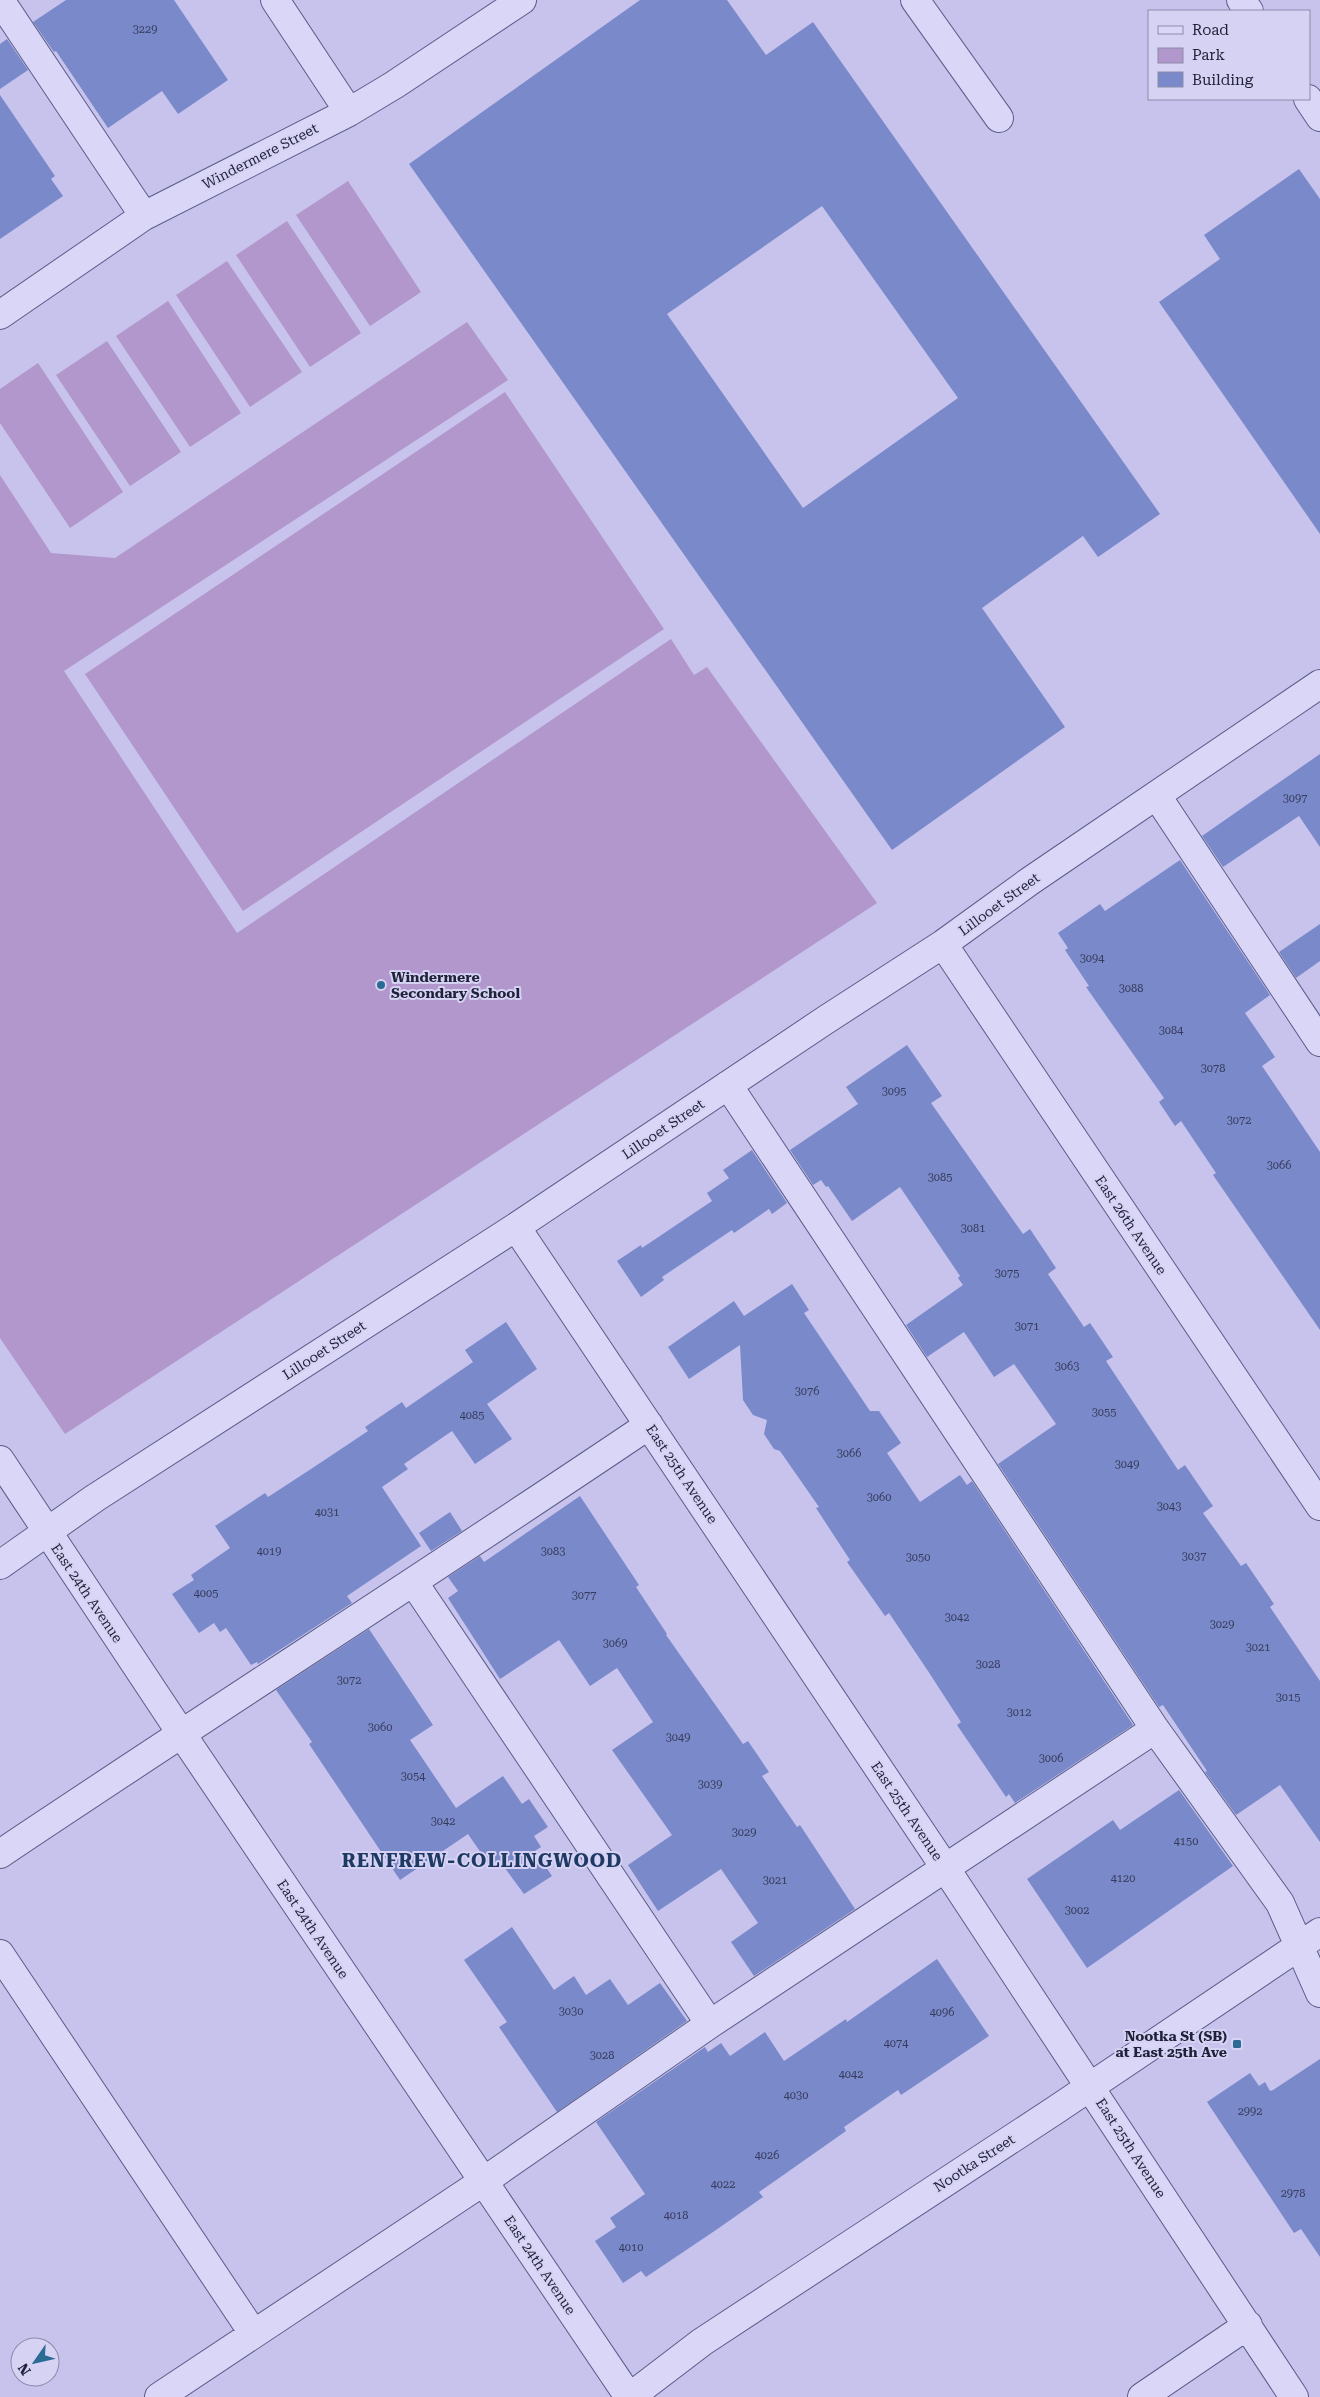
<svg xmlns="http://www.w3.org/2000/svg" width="1320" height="2397" viewBox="0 0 1320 2397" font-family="'Roboto Serif',serif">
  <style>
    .green { fill: #b197cb }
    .building { fill: #7a89ca; fill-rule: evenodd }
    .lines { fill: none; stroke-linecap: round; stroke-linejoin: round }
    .minor-casing { stroke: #5a5d87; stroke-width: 30 }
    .minor { stroke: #d9d6f8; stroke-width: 28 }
    .poi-dot { fill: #2c6b94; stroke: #d6d2f4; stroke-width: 2 }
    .labels { text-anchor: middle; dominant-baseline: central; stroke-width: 4; stroke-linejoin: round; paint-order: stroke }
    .number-label { font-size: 11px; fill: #353b5c }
    .street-label { font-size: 14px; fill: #1e2137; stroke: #d6d2f4 }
    .poi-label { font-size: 14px; font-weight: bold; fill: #1e2137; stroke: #d6d2f4; text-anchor: start }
    .district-label { font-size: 19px; font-weight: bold; letter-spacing: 1px; fill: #1e3962; stroke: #d6d2f4 }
  </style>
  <rect width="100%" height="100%" fill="#c7c3ed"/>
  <!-- green -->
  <path class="green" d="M 348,181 L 421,292 L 370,326 L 296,215 Z
    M 287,221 L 361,333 L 310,367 L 236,255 Z
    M 227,261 L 302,372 L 250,407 L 176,295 Z
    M 168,301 L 241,413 L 190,447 L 116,336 Z
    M 467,322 L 508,380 L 64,671 L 237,933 L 671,639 L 694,675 L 707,667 L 877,903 L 65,1434 L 0,1338 L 0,475 L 51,553 L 115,558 Z
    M 107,341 L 181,452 L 130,486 L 56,375 Z
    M 38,363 L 123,492 L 70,528 L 0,423 L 0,389 Z
    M 505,392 L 664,629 L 243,911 L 85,674 Z"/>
  <!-- building -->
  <path class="building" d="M 66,0 L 174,0 L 228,80 L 178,114 L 162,91 L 108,128 L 56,51 L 54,52 L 33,22 Z
    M 640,0 L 727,0 L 766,55 L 813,22 L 1160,514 L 1098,557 L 1083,536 L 982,608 L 1065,727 L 892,850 L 409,164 ZM 822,206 L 958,398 L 803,508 L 667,314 Z
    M 7,39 L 28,70 L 0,89 L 0,44 Z
    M 0,95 L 55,176 L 51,179 L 63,196 L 0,239 Z
    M 1299,169 L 1320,199 L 1320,534 L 1159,302 L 1220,259 L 1204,235 Z
    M 1320,754 L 1320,847 L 1299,816 L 1223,867 L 1202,836 Z
    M 1180,860 L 1270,995 L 1245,1013 L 1275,1057 L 1262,1066 L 1320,1152 L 1320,1330 L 1213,1175 L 1216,1173 L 1181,1121 L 1175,1126 L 1159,1102 L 1164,1098 L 1086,987 L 1089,986 L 1065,950 L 1068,948 L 1058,933 L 1100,904 L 1105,911 Z
    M 1320,924 L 1320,961 L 1296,978 L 1279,952 Z
    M 907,1045 L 942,1096 L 931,1103 L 1023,1234 L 1030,1229 L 1056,1268 L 1048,1274 L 1084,1327 L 1090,1323 L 1113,1357 L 1106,1361 L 1178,1470 L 1185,1465 L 1213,1506 L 1203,1513 L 1241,1566 L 1246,1563 L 1274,1604 L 1270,1607 L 1320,1681 L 1320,1842 L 1280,1785 L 1236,1815 L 1205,1772 L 1207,1771 L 1163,1705 L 1159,1707 L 998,1464 L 1056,1424 L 1014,1364 L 994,1377 L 964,1332 L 927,1357 L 906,1325 L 963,1285 L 958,1278 L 960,1276 L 900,1187 L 852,1221 L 828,1186 L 826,1187 L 821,1180 L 813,1185 L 790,1150 L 858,1104 L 846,1087 Z
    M 752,1150 L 787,1203 L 772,1214 L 769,1209 L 734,1233 L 732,1230 L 662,1277 L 664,1280 L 641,1297 L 617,1261 L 641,1245 L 642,1248 L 712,1201 L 707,1193 L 729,1178 L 723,1170 Z
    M 792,1284 L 809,1310 L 804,1313 L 870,1411 L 879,1411 L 901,1443 L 887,1453 L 920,1502 L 960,1475 L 967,1485 L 972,1481 L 1133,1725 L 1015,1803 L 1009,1794 L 1006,1797 L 957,1725 L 961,1722 L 928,1671 L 889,1613 L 885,1616 L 847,1562 L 850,1560 L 816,1508 L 819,1507 L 780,1451 L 774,1449 L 764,1434 L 767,1420 L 753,1415 L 743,1400 L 740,1345 L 689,1379 L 668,1347 L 734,1301 L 744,1316 Z
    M 506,1322 L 537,1369 L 487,1404 L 512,1439 L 475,1464 L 452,1431 L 404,1464 L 408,1469 L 382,1487 L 421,1546 L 347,1596 L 352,1603 L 258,1664 L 257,1662 L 251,1665 L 226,1628 L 220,1632 L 214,1623 L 199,1633 L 172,1594 L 194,1580 L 191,1575 L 230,1548 L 215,1526 L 265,1493 L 268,1497 L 311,1469 L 368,1431 L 365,1427 L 402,1402 L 406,1408 L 473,1362 L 465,1350 Z
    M 580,1496 L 639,1585 L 636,1587 L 667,1634 L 666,1635 L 743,1744 L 748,1741 L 769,1772 L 762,1776 L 797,1827 L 800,1825 L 855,1909 L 754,1976 L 731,1942 L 758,1923 L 721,1869 L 658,1911 L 628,1865 L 672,1835 L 612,1750 L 653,1722 L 617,1668 L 590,1686 L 559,1640 L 500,1679 L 448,1598 L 458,1591 L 448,1577 L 480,1556 L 484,1562 Z
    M 450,1512 L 462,1531 L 431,1551 L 419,1533 Z
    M 369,1629 L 433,1725 L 410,1740 L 456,1808 L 503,1776 L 522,1804 L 529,1799 L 548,1827 L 534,1836 L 541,1847 L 535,1851 L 552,1876 L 524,1894 L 499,1860 L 490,1866 L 468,1834 L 400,1880 L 309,1744 L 312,1742 L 276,1690 Z
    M 1179,1790 L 1233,1866 L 1087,1968 L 1027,1879 L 1113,1820 L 1120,1830 Z
    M 512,1927 L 554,1990 L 574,1976 L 586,1995 L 610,1979 L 628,2005 L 660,1983 L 687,2021 L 557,2112 L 499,2027 L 507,2022 L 464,1960 Z
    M 937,1959 L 989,2036 L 901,2095 L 898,2090 L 844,2127 L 846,2131 L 759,2192 L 763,2197 L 716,2230 L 646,2277 L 641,2271 L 623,2283 L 595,2241 L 616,2227 L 610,2218 L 645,2194 L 596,2122 L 705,2047 L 708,2052 L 721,2043 L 730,2056 L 765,2032 L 784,2061 L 846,2019 L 847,2022 Z
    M 1320,2059 L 1320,2257 L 1301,2229 L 1294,2233 L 1207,2102 L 1250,2073 L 1259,2086 L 1265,2082 L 1270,2091 L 1273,2090 Z"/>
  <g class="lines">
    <defs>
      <path id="minor" d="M 0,0 L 144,216
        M 275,0 L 349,112
        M 915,0 L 999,118
        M 1241,0 L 1249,11
        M 1308,99 L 1320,117
        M 0,315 L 144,216 L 349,112 L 394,85 L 522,0
        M 1157,796 L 1320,1042
        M 943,944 L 1320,1506
        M 728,1085 L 1155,1729 L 1280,1903 L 1320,1993
        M 516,1227 L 946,1869 L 1294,2397
        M 0,1460 L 181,1733 L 629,2397
        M 0,1565 L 95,1498 L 516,1227 L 824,1021 L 943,944 L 1030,881 L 1320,684
        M 414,1583 L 710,2024
        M 0,1854 C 215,1710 434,1570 649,1425
        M 0,1954 L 253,2333
        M 159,2397 L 484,2181 L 710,2024 L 1155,1729
        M 630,2397 L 702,2342 L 1057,2109 L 1320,1932
        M 1142,2397 L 1248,2325"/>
    </defs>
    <!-- minor casing -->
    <use href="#minor" class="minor-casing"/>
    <!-- minor -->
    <use href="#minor" class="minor"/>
  </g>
  <!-- markers -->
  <g class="poi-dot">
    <circle cx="381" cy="985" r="5"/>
    <rect x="1232" y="2039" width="10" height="10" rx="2.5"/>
  </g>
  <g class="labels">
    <!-- number labels -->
    <g class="number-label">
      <text x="145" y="29">3229</text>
      <text x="1295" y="798">3097</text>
      <text x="1092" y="958">3094</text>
      <text x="1131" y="988">3088</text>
      <text x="1171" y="1030">3084</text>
      <text x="1213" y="1068">3078</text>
      <text x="894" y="1091">3095</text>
      <text x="1239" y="1120">3072</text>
      <text x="1279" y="1165">3066</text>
      <text x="940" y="1177">3085</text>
      <text x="973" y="1228">3081</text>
      <text x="1007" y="1273">3075</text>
      <text x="1027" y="1326">3071</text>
      <text x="1067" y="1366">3063</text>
      <text x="807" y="1391">3076</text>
      <text x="1104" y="1412">3055</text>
      <text x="472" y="1415">4085</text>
      <text x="849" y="1453">3066</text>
      <text x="1127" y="1464">3049</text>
      <text x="879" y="1497">3060</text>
      <text x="1169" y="1506">3043</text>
      <text x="327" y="1512">4031</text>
      <text x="269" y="1551">4019</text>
      <text x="553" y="1551">3083</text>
      <text x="1194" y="1556">3037</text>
      <text x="918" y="1557">3050</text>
      <text x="206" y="1593">4005</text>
      <text x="584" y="1595">3077</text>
      <text x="957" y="1617">3042</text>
      <text x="1222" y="1624">3029</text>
      <text x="615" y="1643">3069</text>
      <text x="1258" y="1647">3021</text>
      <text x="988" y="1664">3028</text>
      <text x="349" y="1680">3072</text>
      <text x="1288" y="1697">3015</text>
      <text x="1019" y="1712">3012</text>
      <text x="380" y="1727">3060</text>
      <text x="678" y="1737">3049</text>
      <text x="1051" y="1758">3006</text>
      <text x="413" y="1776">3054</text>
      <text x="710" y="1784">3039</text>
      <text x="443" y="1821">3042</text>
      <text x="744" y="1832">3029</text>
      <text x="1186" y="1841">4150</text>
      <text x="1123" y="1878">4120</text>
      <text x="775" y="1880">3021</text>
      <text x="1077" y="1910">3002</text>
      <text x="571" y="2011">3030</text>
      <text x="942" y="2012">4096</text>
      <text x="896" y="2043">4074</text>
      <text x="602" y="2055">3028</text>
      <text x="851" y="2074">4042</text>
      <text x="796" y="2095">4030</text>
      <text x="1250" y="2111">2992</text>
      <text x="767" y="2155">4026</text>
      <text x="723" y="2184">4022</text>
      <text x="1293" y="2193">2978</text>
      <text x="676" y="2215">4018</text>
      <text x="631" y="2247">4010</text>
    </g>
    <!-- street labels -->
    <g class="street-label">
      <text transform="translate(260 156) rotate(-27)">Windermere Street</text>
      <text transform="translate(999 904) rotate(-36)">Lillooet Street</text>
      <text transform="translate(663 1129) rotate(-34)">Lillooet Street</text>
      <text transform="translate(1131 1225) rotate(56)">East 26th Avenue</text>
      <text transform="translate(324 1350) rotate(-33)">Lillooet Street</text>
      <text transform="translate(682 1474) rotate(56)">East 25th Avenue</text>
      <text transform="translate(87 1593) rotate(56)">East 24th Avenue</text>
      <text transform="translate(907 1811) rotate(56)">East 25th Avenue</text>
      <text transform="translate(313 1929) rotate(56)">East 24th Avenue</text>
      <text transform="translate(1131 2148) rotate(57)">East 25th Avenue</text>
      <text transform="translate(974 2163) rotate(-33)">Nootka Street</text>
      <text transform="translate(540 2265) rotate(56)">East 24th Avenue</text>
    </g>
    <!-- poi labels -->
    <g class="poi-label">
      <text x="391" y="977">Windermere<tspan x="391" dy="16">Secondary School</tspan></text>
      <text x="1227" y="2036" text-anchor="end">Nootka St (SB)<tspan x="1227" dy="16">at East 25th Ave</tspan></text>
    </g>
    <!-- district labels -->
    <g class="district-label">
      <text x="482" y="1860">RENFREW-COLLINGWOOD</text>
    </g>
  </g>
  <!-- legend -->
  <rect x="1148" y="10" width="162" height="90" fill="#d6d2f4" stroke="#8c8ba8"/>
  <rect x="1158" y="26" width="25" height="8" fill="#d9d6f8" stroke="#8c8ba8"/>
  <text x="1192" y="35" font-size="15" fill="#1e2137">Road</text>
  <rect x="1158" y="48" width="25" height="15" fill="#b197cb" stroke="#8c8ba8"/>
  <text x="1192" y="60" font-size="15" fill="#1e2137">Park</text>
  <rect x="1158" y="72" width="25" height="15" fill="#7a89ca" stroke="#8c8ba8"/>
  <text x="1192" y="85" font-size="15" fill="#1e2137">Building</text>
  <!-- north arrow -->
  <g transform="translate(35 2362) rotate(236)"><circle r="24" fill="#d6d2f4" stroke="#8c8ba8"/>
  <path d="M0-4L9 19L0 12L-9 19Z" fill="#2c6b94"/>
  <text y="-8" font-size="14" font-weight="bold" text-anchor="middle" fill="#1e2137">N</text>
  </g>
</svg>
